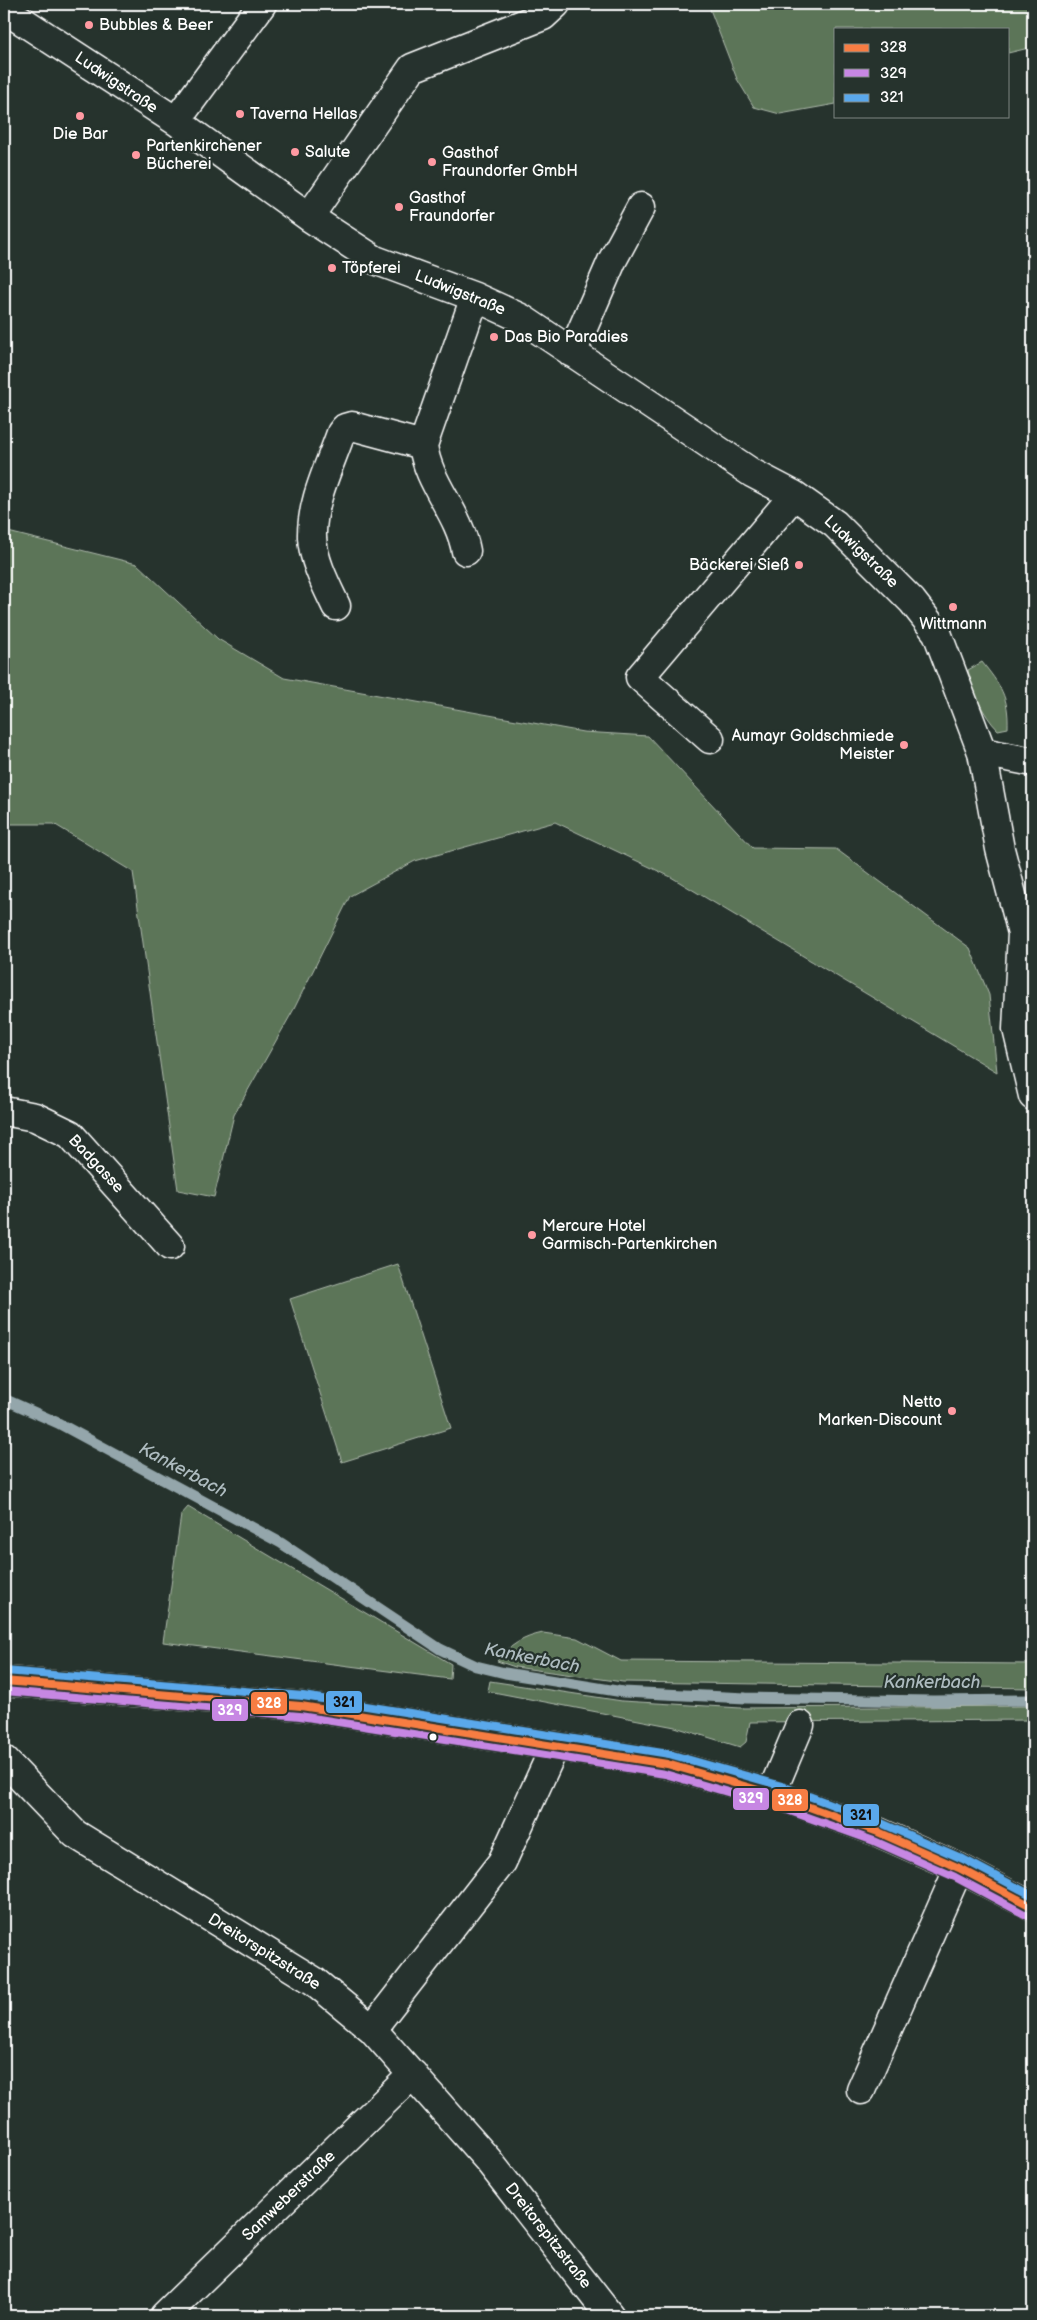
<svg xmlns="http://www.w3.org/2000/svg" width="1037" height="2320" viewBox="0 0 1037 2320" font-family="'Balsamiq Sans',sans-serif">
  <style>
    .green { fill: #5c7459; stroke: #aebaac }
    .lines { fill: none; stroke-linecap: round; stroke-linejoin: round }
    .stream { stroke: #94a6ab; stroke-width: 11 }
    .minor-casing { stroke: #fff; stroke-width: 31 }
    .major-casing { stroke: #fff; stroke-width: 31 }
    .minor { stroke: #26332d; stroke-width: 28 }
    .major { stroke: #26332d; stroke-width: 28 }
    .bus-1-casing { stroke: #26332d; stroke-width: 11 }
    .bus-2-casing { stroke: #26332d; stroke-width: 11 }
    .bus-3-casing { stroke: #26332d; stroke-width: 11 }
    .bus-1 { stroke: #f77d43; stroke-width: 8 }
    .bus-2 { stroke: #c787e3; stroke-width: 8 }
    .bus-3 { stroke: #5aa8eb; stroke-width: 8 }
    .poi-dot { fill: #ff9aa2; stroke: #26332d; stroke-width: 2 }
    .bus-dot { fill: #fff; stroke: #26332d; stroke-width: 2 }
    .labels { text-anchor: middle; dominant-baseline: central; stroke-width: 4.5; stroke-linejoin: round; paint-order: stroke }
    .poi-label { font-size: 16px; fill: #fff; stroke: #26332d; text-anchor: start }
    .street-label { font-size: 16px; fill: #fff; stroke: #26332d }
    .water-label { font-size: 18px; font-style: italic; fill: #aebcc0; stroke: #26332d }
    .line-badge { stroke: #26332d; stroke-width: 2 }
    .badge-label { font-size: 14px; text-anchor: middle; font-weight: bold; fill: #fff }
    .pale-badge-label { font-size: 14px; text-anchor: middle; font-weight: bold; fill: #111 }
  </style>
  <rect width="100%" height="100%" fill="#26332d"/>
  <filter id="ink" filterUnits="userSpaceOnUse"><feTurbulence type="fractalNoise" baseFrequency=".02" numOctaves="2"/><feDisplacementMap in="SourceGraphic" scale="10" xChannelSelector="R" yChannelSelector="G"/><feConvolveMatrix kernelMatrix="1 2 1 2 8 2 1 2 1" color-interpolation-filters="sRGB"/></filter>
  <g filter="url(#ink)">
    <!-- green -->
    <path class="green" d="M 708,4 L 1033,4 L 1033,47 L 1008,53 L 1008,29 L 836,29 L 836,104 L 780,114 L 754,107 L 737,79 Z
      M 4,531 L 137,564 L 218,639 L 284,678 L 583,732 L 648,736 L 753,848 L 836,849 L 970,948 L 989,995 L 997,1072 L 671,877 L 555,822 L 415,861 L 350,896 L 294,1009 L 234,1115 L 214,1197 L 178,1190 L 133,872 L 54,824 L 4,824 Z
      M 982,662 C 1000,685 1009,696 1008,728 L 998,730 C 983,715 972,691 968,670 Z
      M 398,1264 L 451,1428 L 342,1462 L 290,1299 Z
      M 188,1507 L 451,1664 L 450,1679 L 163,1642 L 181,1515 Z
      M 543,1633 L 577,1638 L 621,1661 L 1033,1664 L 1033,1688 L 623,1682 L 515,1667 L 497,1661 C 510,1645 523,1637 543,1633 Z
      M 490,1681 L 622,1701 L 741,1708 L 1033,1706 L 1033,1720 L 750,1722 L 746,1742 L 740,1747 L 675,1727 L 488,1691 Z"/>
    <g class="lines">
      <!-- stream -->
      <path class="stream" d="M 4,1399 L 58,1423 L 281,1543 L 440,1649 L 476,1666 L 505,1673 L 623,1692 L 746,1698 L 933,1701 L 1033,1700"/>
      <defs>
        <path id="minor" d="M 4,9 L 176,121 L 309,217 L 375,260 L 475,297 L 521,318 L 752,473 L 794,495 L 835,524 L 912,601 L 937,633 L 982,752 L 1000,849 L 1022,933 L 1017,1029 L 1033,1096
          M 176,121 L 262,4
          M 309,217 L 412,68 L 543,16 L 556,4
          M 572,353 L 612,261 L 641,207
          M 466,551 C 459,512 428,484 423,445 L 475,297
          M 336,606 C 326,585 313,560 312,537 C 311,502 330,465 341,433 L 345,428 L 352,426 L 423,445
          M 710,739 L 640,677 L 794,495
          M 982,752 L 1033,762
          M 4,1111 L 35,1117 L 70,1134 L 170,1246
          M 4,1760 L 75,1834 L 314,1981 L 372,2029 L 488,2160 L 610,2316
          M 771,1794 L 800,1725
          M 372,2029 L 502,1862 L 555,1746
          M 861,2090 L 959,1868
          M 164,2316 L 413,2074"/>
        <path id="major" d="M 4,1681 L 301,1706 L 667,1764 L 779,1796 L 878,1832 L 959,1868 L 1033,1907"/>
      </defs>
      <!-- minor casing -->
      <use href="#minor" class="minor-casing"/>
      <!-- major casing -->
      <use href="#major" class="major-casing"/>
      <!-- minor -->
      <use href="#minor" class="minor"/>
      <!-- major -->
      <use href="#major" class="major"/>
      <defs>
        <path id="bus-1" d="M 4,1681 L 301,1706 L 667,1764 L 779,1796 L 878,1832 L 959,1868 L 1033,1907"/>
        <path id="bus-2" d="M 4,1691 L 300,1716 L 665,1774 L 776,1806 L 874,1841 L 955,1877 L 1028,1916"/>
        <path id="bus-3" d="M 5,1671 L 303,1696 L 669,1754 L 782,1786 L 881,1823 L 963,1859 L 1033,1896"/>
      </defs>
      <!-- bus-1 casing -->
      <use href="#bus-1" class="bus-1-casing"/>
      <!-- bus-2 casing -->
      <use href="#bus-2" class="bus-2-casing"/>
      <!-- bus-3 casing -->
      <use href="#bus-3" class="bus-3-casing"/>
      <!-- bus-1 -->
      <use href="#bus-1" class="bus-1"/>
      <!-- bus-2 -->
      <use href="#bus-2" class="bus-2"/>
      <!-- bus-3 -->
      <use href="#bus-3" class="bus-3"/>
    </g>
  </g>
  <!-- markers -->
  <g class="poi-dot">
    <circle cx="89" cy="25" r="5"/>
    <circle cx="240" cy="114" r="5"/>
    <circle cx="80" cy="116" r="5"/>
    <circle cx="295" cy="152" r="5"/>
    <circle cx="136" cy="155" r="5"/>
    <circle cx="432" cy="162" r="5"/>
    <circle cx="399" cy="207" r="5"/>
    <circle cx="332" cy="268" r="5"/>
    <circle cx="494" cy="337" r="5"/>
    <circle cx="799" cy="565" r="5"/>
    <circle cx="953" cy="607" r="5"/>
    <circle cx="904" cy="745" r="5"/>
    <circle cx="532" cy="1235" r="5"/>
    <circle cx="952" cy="1411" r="5"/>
  </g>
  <circle class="bus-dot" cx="433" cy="1737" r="4.5"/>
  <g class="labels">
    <!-- poi labels -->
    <g class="poi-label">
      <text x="99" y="25">Bubbles &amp; Beer</text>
      <text x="250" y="114">Taverna Hellas</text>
      <text x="80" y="134" text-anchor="middle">Die Bar</text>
      <text x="146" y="146">Partenkirchener<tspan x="146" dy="18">Bücherei</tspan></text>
      <text x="305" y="152">Salute</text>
      <text x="442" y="153">Gasthof<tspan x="442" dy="18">Fraundorfer GmbH</tspan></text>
      <text x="409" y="198">Gasthof<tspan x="409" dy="18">Fraundorfer</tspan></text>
      <text x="342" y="268">Töpferei</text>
      <text x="504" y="337">Das Bio Paradies</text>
      <text x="789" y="565" text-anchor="end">Bäckerei Sieß</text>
      <text x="953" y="624" text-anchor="middle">Wittmann</text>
      <text x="894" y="736" text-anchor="end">Aumayr Goldschmiede<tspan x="894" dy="18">Meister</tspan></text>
      <text x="542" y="1226">Mercure Hotel<tspan x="542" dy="18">Garmisch-Partenkirchen</tspan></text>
      <text x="942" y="1402" text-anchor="end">Netto<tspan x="942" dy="18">Marken-Discount</tspan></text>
    </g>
    <!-- street labels -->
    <g class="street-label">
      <text transform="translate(116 83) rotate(34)">Ludwigstraße</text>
      <text transform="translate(460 293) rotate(22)">Ludwigstraße</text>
      <text transform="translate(861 552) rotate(44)">Ludwigstraße</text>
      <text transform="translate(96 1164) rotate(47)">Badgasse</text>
      <text transform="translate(264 1952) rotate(32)">Dreitorspitzstraße</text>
      <text transform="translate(289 2196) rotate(-44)">Samweberstraße</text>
      <text transform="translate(548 2236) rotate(52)">Dreitorspitzstraße</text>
    </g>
    <!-- water labels -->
    <g class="water-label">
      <text transform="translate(183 1470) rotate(28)">Kankerbach</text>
      <text transform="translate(532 1658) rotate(11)">Kankerbach</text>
      <text x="932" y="1682">Kankerbach</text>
    </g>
  </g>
  <g class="line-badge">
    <rect x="325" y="1690" width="38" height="24" rx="5" fill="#5aa8eb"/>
    <rect x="250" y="1691" width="38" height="24" rx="5" fill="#f77d43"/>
    <rect x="211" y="1698" width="38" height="24" rx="5" fill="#c787e3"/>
    <rect x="732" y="1787" width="38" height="24" rx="5" fill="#c787e3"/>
    <rect x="771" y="1788" width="38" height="24" rx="5" fill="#f77d43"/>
    <rect x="842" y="1803" width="38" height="24" rx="5" fill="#5aa8eb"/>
  </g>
  <g class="badge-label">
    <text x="269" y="1708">328</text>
    <text x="230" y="1715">329</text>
    <text x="751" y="1803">329</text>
    <text x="790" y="1805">328</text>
  </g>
  <g class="pale-badge-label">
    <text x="344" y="1707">321</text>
    <text x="861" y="1820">321</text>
  </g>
  <!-- margin -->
  <rect width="1037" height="2320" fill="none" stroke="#26332d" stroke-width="20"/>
  <rect x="10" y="10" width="1017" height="2300" fill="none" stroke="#fff" stroke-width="2" filter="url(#ink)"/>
  <!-- legend -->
  <rect x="834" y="28" width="175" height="90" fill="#26332d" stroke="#7d8581"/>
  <rect x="844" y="44" width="25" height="8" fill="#f77d43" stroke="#7d8581"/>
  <text x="880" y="52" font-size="15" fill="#ffffff">328</text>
  <rect x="844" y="69" width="25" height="8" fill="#c787e3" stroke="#7d8581"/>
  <text x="880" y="78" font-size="15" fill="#ffffff">329</text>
  <rect x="844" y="94" width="25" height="8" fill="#5aa8eb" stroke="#7d8581"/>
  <text x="880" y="102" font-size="15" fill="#ffffff">321</text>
</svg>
